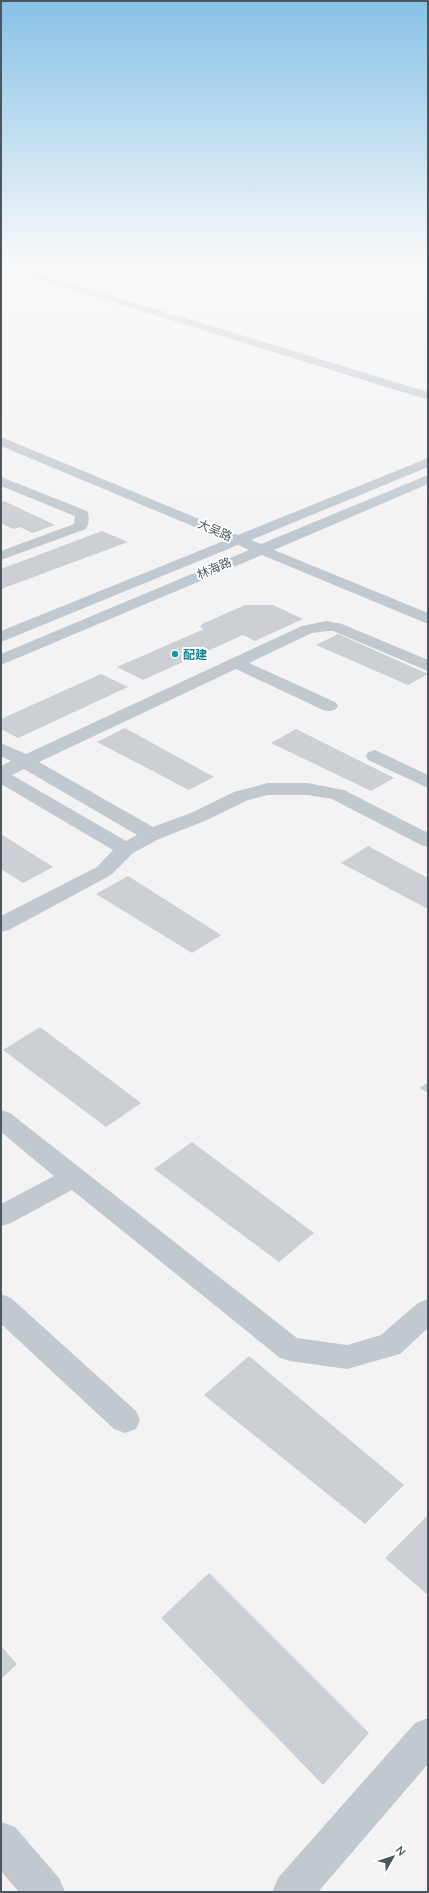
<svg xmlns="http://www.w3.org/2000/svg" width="429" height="1893" viewBox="0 0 429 1893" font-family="Lato,'Noto Sans SC',sans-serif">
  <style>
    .building { fill: #cccfd4 }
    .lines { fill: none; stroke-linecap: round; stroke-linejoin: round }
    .street { fill: #c1c9cf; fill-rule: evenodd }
    .secondary { fill: #c0c9d1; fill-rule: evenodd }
    .culture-dot { fill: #0f9aa8; stroke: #fff; stroke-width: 1.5 }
    .labels { text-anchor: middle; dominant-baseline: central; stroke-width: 4; stroke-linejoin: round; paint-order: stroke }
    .far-street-label { font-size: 12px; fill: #4b565e; stroke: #fff }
    .far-culture-label { font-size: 12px; font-weight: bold; fill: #0d838f; stroke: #fff; text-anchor: start }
  </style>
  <rect width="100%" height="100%" fill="#f4f2f2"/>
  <!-- building -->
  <path class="building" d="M 4,501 L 55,525 L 32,533 L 20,527 L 13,529 L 1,523 L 1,502 Z
    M 102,531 L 128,542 L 1,589 L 1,569 Z
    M 245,605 L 273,605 L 303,619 L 255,641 L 243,635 L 143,680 L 117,667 L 204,629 L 200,627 L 202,624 Z
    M 338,634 L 428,674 L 408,685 L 316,645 Z
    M 101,674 L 128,687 L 18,738 L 1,729 L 1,719 Z
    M 125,728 L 214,777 L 189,790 L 97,742 Z
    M 296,729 L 394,778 L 371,791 L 271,743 Z
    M 1,834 L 53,867 L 23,883 L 1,869 Z
    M 368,846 L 428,878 L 428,909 L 341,863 Z
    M 128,876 L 221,935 L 192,953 L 96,894 Z
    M 40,1027 L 141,1103 L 106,1127 L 3,1050 Z
    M 428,1082 L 428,1093 L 420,1088 Z
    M 192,1142 L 314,1233 L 279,1262 L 154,1169 Z
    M 249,1356 L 404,1485 L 365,1524 L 204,1395 Z
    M 428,1515 L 428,1595 L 385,1558 Z
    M 209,1573 L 369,1733 L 323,1785 L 161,1618 Z
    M 1,1646 L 17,1664 L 1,1679 Z"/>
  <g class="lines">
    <!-- street -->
    <path class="street" d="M 3,267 L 18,267 L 428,392 L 428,400 L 5,269 Z
      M 1,477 L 87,511 C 90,516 89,524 86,529 L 1,560 L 1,551 L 74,524 L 75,516 L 1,486 Z
      M 327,621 L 342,624 L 428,660 L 428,671 L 333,631 L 327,631 L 312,633 L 249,663 L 335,702 L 338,706 L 335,710 L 329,711 L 323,710 L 236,669 L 39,762 L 153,827 L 193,812 L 234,792 L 268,783 L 307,783 L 344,790 L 428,833 L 428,847 L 421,845 L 332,799 L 307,795 L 268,795 L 248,800 L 207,820 L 159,839 L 133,853 L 111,875 L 9,930 L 1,932 L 1,916 L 97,867 L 113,850 L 1,784 L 1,766 L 11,761 L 1,756 L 1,743 L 26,754 L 302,626 ZM 24,769 L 137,835 L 126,841 L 12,775 Z
      M 375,750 L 428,775 L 428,788 L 368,760 L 366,756 L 368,752 Z
      M 1,1110 L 10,1113 L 297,1338 L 347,1345 L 381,1335 L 418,1303 L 428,1299 L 428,1328 L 400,1354 L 347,1369 L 290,1361 L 280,1358 L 72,1190 L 11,1223 L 1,1226 L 1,1204 L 54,1176 L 1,1132 Z
      M 1,1294 L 11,1298 L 136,1411 L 140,1420 L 136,1429 L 125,1433 L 114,1429 L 1,1324 Z
      M 428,1718 L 428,1764 L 318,1892 L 272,1892 L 278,1878 L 415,1723 Z
      M 1,1822 L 15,1827 L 59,1878 L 65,1892 L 19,1892 L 1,1871 Z"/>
    <!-- secondary -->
    <path class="secondary" d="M 412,267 L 428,267 L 428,273 L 414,269 Z
      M 1,437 L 238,535 L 428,458 L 428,467 L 251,540 L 261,544 L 428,475 L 428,484 L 274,550 L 428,613 L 428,624 L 262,555 L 1,665 L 1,654 L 249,550 L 238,545 L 1,642 L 1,631 L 226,540 L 1,446 Z"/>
  </g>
  <!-- sky -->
  <linearGradient id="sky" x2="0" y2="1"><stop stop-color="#87c2e7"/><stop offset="0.5" stop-color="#faf9f9"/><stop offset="1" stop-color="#faf9f9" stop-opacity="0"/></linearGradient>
  <rect width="429" height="532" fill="url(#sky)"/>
  <!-- markers -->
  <circle class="culture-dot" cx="175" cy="654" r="4"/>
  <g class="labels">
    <!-- far-street labels -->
    <g class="far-street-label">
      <text transform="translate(215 530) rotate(23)">大吴路</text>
      <text transform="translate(214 568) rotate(-23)">林海路</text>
    </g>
    <!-- far-culture labels -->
    <g class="far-culture-label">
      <text x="183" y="654">配建</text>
    </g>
  </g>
  <!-- border -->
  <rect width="429" height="1893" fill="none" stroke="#4b565e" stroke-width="4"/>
  <!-- north arrow -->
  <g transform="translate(393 1857) rotate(51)" stroke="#ffffff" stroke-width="3" paint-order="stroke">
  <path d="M0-3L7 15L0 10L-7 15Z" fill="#4b565e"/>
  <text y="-6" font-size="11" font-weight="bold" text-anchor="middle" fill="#4b565e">N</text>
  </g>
</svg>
